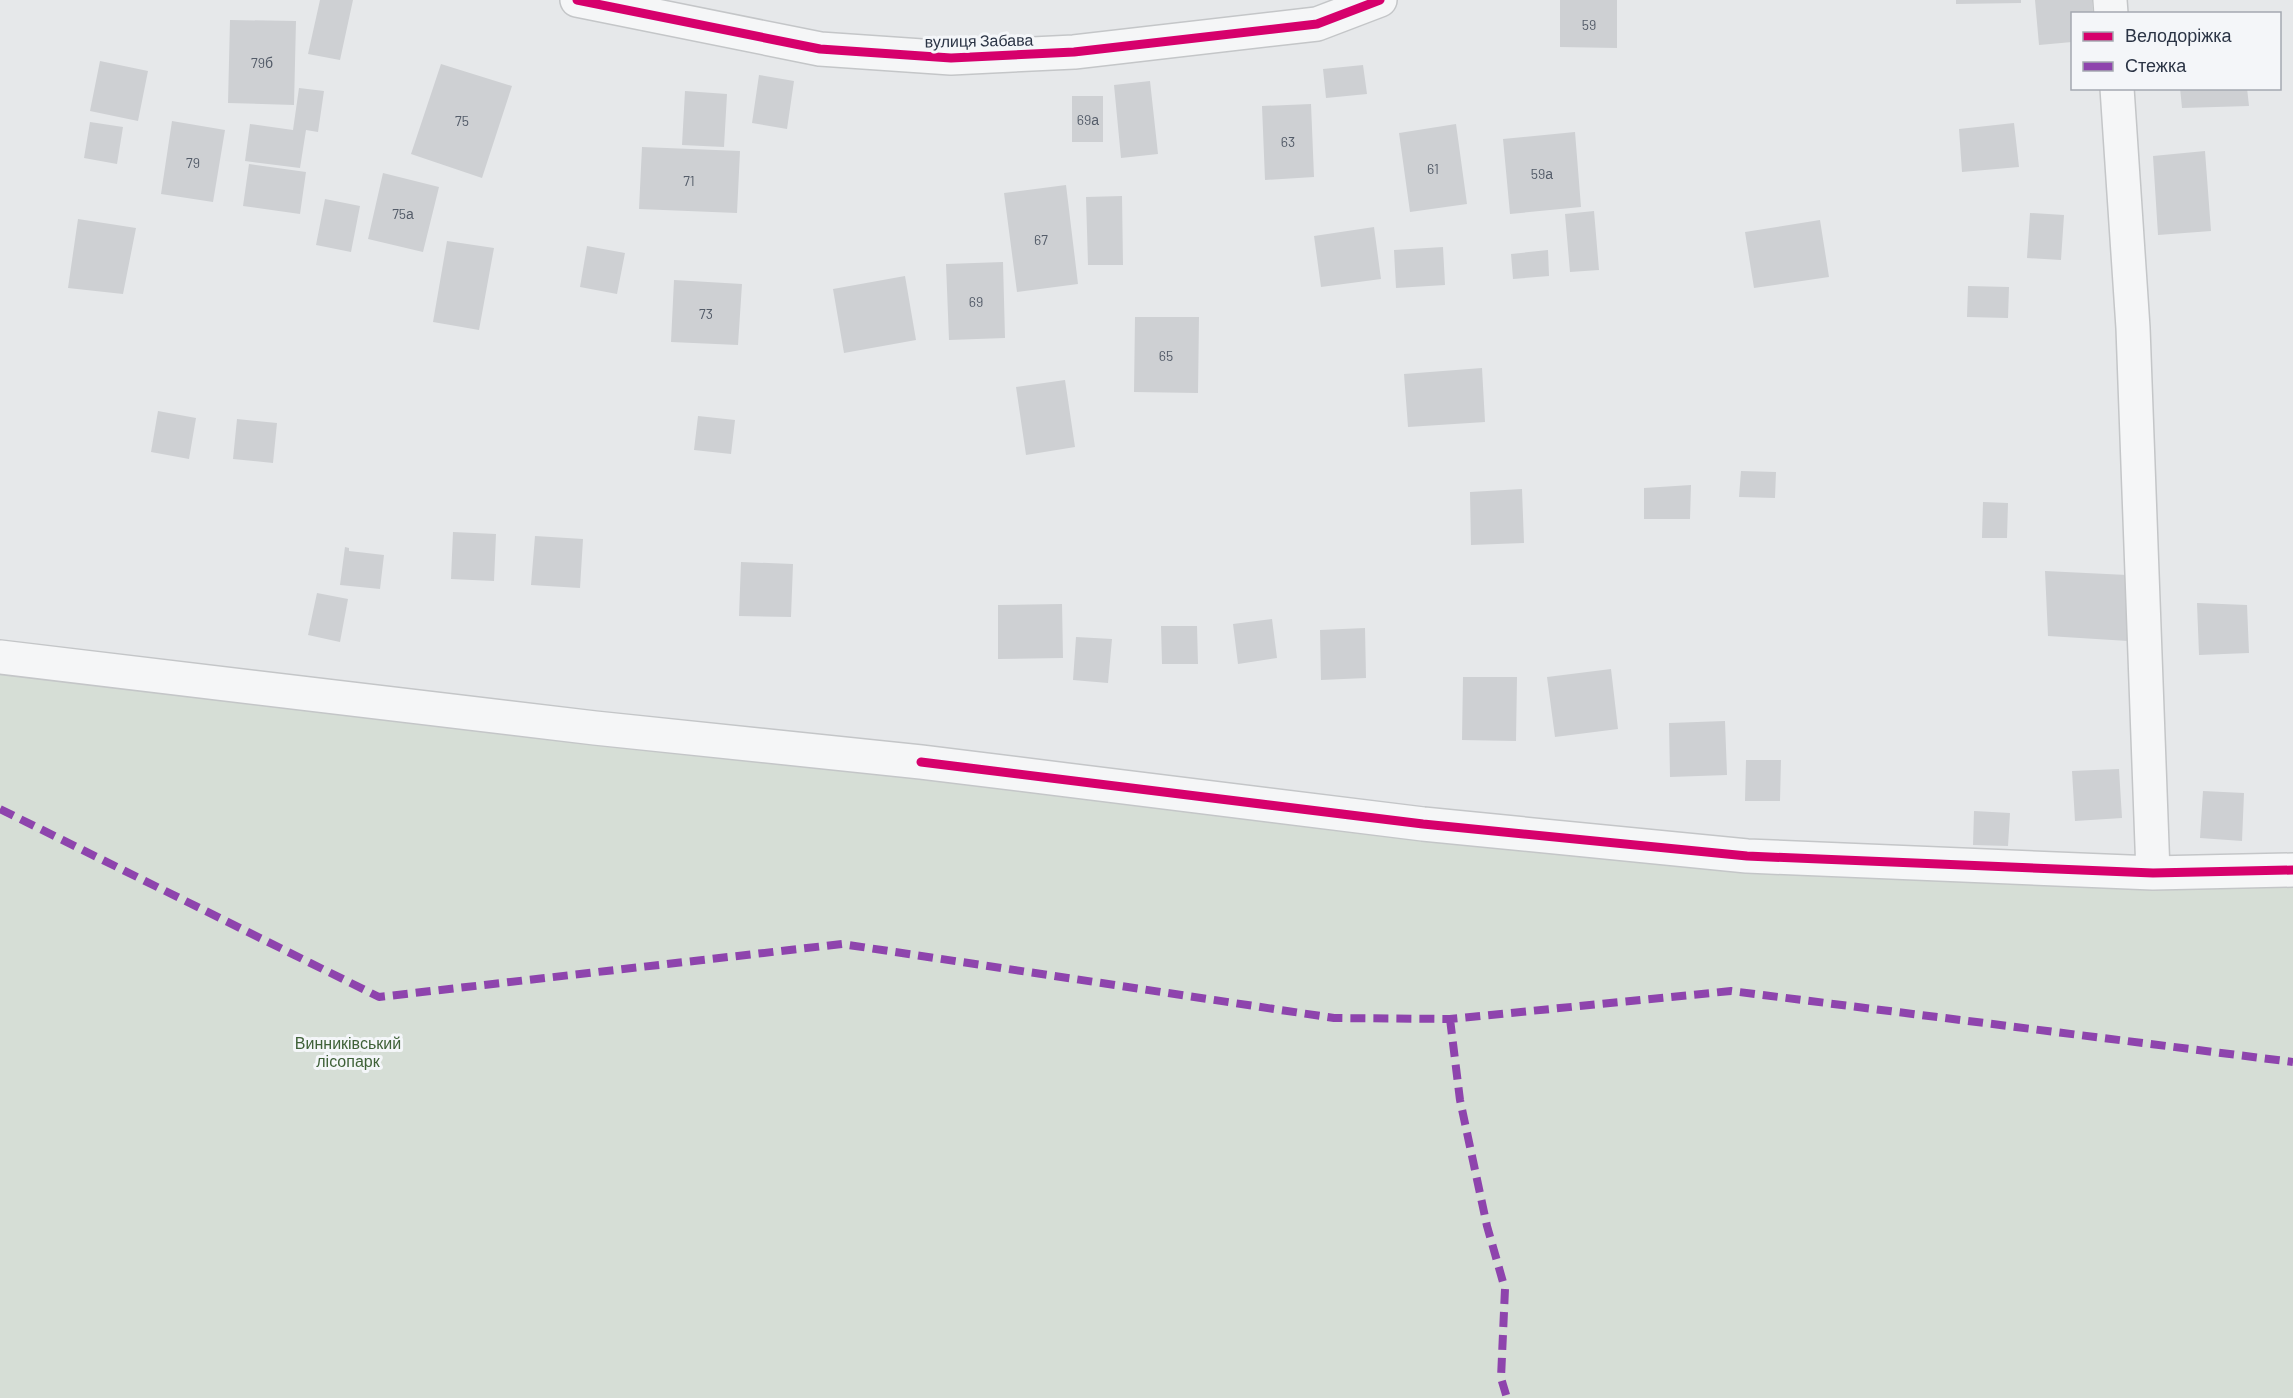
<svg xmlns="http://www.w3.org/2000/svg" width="2293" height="1398" viewBox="0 0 2293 1398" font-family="Barlow,sans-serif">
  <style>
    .green { fill: #d6ded6 }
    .building { fill: #ced0d3 }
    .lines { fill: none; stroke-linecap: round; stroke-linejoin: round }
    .minor-casing { stroke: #c4c6c8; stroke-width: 36 }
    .minor { stroke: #f5f6f7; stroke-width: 33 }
    .quiet { stroke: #8e44ad; stroke-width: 8; stroke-dasharray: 15 8; stroke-linecap: butt }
    .cycleway-casing { stroke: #f4f6f9; stroke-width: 13 }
    .cycleway { stroke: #d6006c; stroke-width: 9 }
    .labels { text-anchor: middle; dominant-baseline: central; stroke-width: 6; stroke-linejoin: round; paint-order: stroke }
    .number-label { font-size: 14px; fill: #545c69 }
    .street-label { font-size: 16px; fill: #2b3445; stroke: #f4f6f9 }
    .park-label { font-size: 16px; fill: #3f6138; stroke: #f4f6f9 }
  </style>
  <rect width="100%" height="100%" fill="#e6e8ea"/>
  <!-- green -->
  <path class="green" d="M 0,658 L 1933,874 L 2293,861 L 2293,1398 L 0,1398 Z"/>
  <!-- building -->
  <path class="building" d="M 320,0 L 353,0 L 340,60 L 308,54 Z
    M 1560,0 L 1617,0 L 1617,48 L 1560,47 Z
    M 1956,0 L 2021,0 L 2021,3 L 1956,4 Z
    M 2035,0 L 2092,0 L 2093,14 L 2072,14 L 2072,42 L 2039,45 Z
    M 230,20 L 296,21 L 294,105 L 228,103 Z
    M 100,61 L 148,71 L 138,121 L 90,111 Z
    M 441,64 L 512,86 L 482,178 L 411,154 Z
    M 1363,65 L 1367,94 L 1326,98 L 1323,69 Z
    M 759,75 L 794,81 L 787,129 L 752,123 Z
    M 1150,81 L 1158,154 L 1121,158 L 1114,85 Z
    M 299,88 L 324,91 L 318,132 L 306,130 L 300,168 L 245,161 L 250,124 L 293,130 Z
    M 2180,88 L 2247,88 L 2249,106 L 2182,108 Z
    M 685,91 L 727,94 L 724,147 L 682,145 Z
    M 1072,96 L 1103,96 L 1103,142 L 1072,142 Z
    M 1311,104 L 1314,177 L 1265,180 L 1262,106 Z
    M 172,121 L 225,130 L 213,202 L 161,194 Z
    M 90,122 L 123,127 L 117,164 L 84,158 Z
    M 2014,123 L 2019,167 L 1962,172 L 1959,129 Z
    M 1456,124 L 1467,204 L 1410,212 L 1399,133 Z
    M 1575,132 L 1581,207 L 1510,214 L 1503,139 Z
    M 642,147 L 740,151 L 737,213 L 639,209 Z
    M 2205,151 L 2211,231 L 2158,235 L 2153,156 Z
    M 249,164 L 306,172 L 300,214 L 243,206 Z
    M 383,173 L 439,187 L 423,252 L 368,239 Z
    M 1066,185 L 1078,284 L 1017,292 L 1004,193 Z
    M 1122,196 L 1123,265 L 1088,265 L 1086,197 Z
    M 325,199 L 360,206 L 351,252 L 316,245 Z
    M 1594,211 L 1599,270 L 1570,272 L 1565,214 Z
    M 2030,213 L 2064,215 L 2061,260 L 2027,258 Z
    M 78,219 L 136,228 L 123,294 L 68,288 Z
    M 1820,220 L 1829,277 L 1754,288 L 1745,232 Z
    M 1374,227 L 1381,279 L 1321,287 L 1314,236 Z
    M 447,241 L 494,248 L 479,330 L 433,322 Z
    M 587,246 L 625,253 L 617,294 L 580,287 Z
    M 1443,247 L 1445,285 L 1396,288 L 1394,250 Z
    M 1548,250 L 1549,276 L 1513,279 L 1511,254 Z
    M 1003,262 L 1005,338 L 949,340 L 946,264 Z
    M 905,276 L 916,340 L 844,353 L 833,289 Z
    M 674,280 L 742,284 L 738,345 L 671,342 Z
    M 1968,286 L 2009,287 L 2008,318 L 1967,317 Z
    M 1135,317 L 1199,317 L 1198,393 L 1134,392 Z
    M 1482,368 L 1485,422 L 1408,427 L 1404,374 Z
    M 1065,380 L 1075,447 L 1026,455 L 1016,387 Z
    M 158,411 L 196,418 L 189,459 L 151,452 Z
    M 698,416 L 735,420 L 731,454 L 694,450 Z
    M 237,419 L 277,423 L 273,463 L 233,459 Z
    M 1741,471 L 1776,472 L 1775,498 L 1739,497 Z
    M 1691,485 L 1690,519 L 1644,519 L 1644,488 Z
    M 1522,489 L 1524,543 L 1471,545 L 1470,492 Z
    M 1983,502 L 2008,503 L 2007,538 L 1982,538 Z
    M 453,532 L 496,534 L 494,581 L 451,579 Z
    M 535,536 L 583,539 L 580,588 L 531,585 Z
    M 345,547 L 349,548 L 349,551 L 384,555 L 380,589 L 340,585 Z
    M 741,562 L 793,564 L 791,617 L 739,616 Z
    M 2045,571 L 2127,575 L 2128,641 L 2048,636 Z
    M 317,593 L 348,599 L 340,642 L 308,635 Z
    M 2197,603 L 2247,605 L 2249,653 L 2199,655 Z
    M 1062,604 L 1063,658 L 998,659 L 998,605 Z
    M 1272,619 L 1277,658 L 1238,664 L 1233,624 Z
    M 1161,626 L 1197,626 L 1198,664 L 1162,664 Z
    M 1365,628 L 1366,678 L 1321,680 L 1320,630 Z
    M 1076,637 L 1112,639 L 1108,683 L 1073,680 Z
    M 1611,669 L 1618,729 L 1555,737 L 1547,677 Z
    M 1463,677 L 1517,677 L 1516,741 L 1462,740 Z
    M 1725,721 L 1727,775 L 1670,777 L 1669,723 Z
    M 1746,760 L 1781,760 L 1780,801 L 1745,801 Z
    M 2119,769 L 2122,818 L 2075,821 L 2072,771 Z
    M 2203,791 L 2244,793 L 2242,841 L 2200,838 Z
    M 1974,811 L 2010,813 L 2008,846 L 1973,845 Z"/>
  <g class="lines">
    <defs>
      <path id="minor" d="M 577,0 L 820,49 L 951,58 L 1074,52 L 1317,24 L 1380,0
        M 2110,0 L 2111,14
        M 2117,88 L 2133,328 L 2153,873
        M 0,657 L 595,728 L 921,762 L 1423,824 L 1747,856 L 2153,873 L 2293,870"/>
    </defs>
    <!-- minor casing -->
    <use href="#minor" class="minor-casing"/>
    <!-- minor -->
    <use href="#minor" class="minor"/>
    <!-- quiet -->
    <path class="quiet" d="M 0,809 L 379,997 L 842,944 L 1334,1018 L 1450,1019 L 1731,991 L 2293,1062
      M 1450,1019 L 1460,1100 L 1487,1226 L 1505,1289 L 1501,1378 L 1507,1398"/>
    <defs>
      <path id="cycleway" d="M 577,0 L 820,49 L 951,58 L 1074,52 L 1317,24 L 1380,0
        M 921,762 L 1423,824 L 1747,856 L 2153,873 L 2293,870"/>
    </defs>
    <!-- cycleway casing -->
    <use href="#cycleway" class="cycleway-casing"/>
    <!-- cycleway -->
    <use href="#cycleway" class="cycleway"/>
  </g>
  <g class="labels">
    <!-- number labels -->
    <g class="number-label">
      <text x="1589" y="24">59</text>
      <text x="262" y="62">79б</text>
      <text x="1088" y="119">69а</text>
      <text x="462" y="120">75</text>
      <text x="1288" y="141">63</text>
      <text x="193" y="162">79</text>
      <text x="1433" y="168">61</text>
      <text x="1542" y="173">59а</text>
      <text x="689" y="180">71</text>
      <text x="403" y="213">75а</text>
      <text x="1041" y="239">67</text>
      <text x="976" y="301">69</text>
      <text x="706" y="313">73</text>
      <text x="1166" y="355">65</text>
    </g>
    <!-- street labels -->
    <g class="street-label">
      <text transform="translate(979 40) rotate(-1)">вулиця Забава</text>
    </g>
    <!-- park labels -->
    <g class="park-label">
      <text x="348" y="1042">Винниківський<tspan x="348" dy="18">лісопарк</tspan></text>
    </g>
  </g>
  <!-- legend -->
  <rect x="2071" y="12" width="210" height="78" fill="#f4f6f9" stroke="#a4a8b1" stroke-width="1.5"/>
  <rect x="2083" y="32" width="30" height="9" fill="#d6006c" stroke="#a4a8b1" stroke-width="1.5"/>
  <text x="2125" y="42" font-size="18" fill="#2b3445">Велодоріжка</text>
  <rect x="2083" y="62" width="30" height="9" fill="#8e44ad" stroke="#a4a8b1" stroke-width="1.5"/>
  <text x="2125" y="72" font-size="18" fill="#2b3445">Стежка</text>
</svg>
